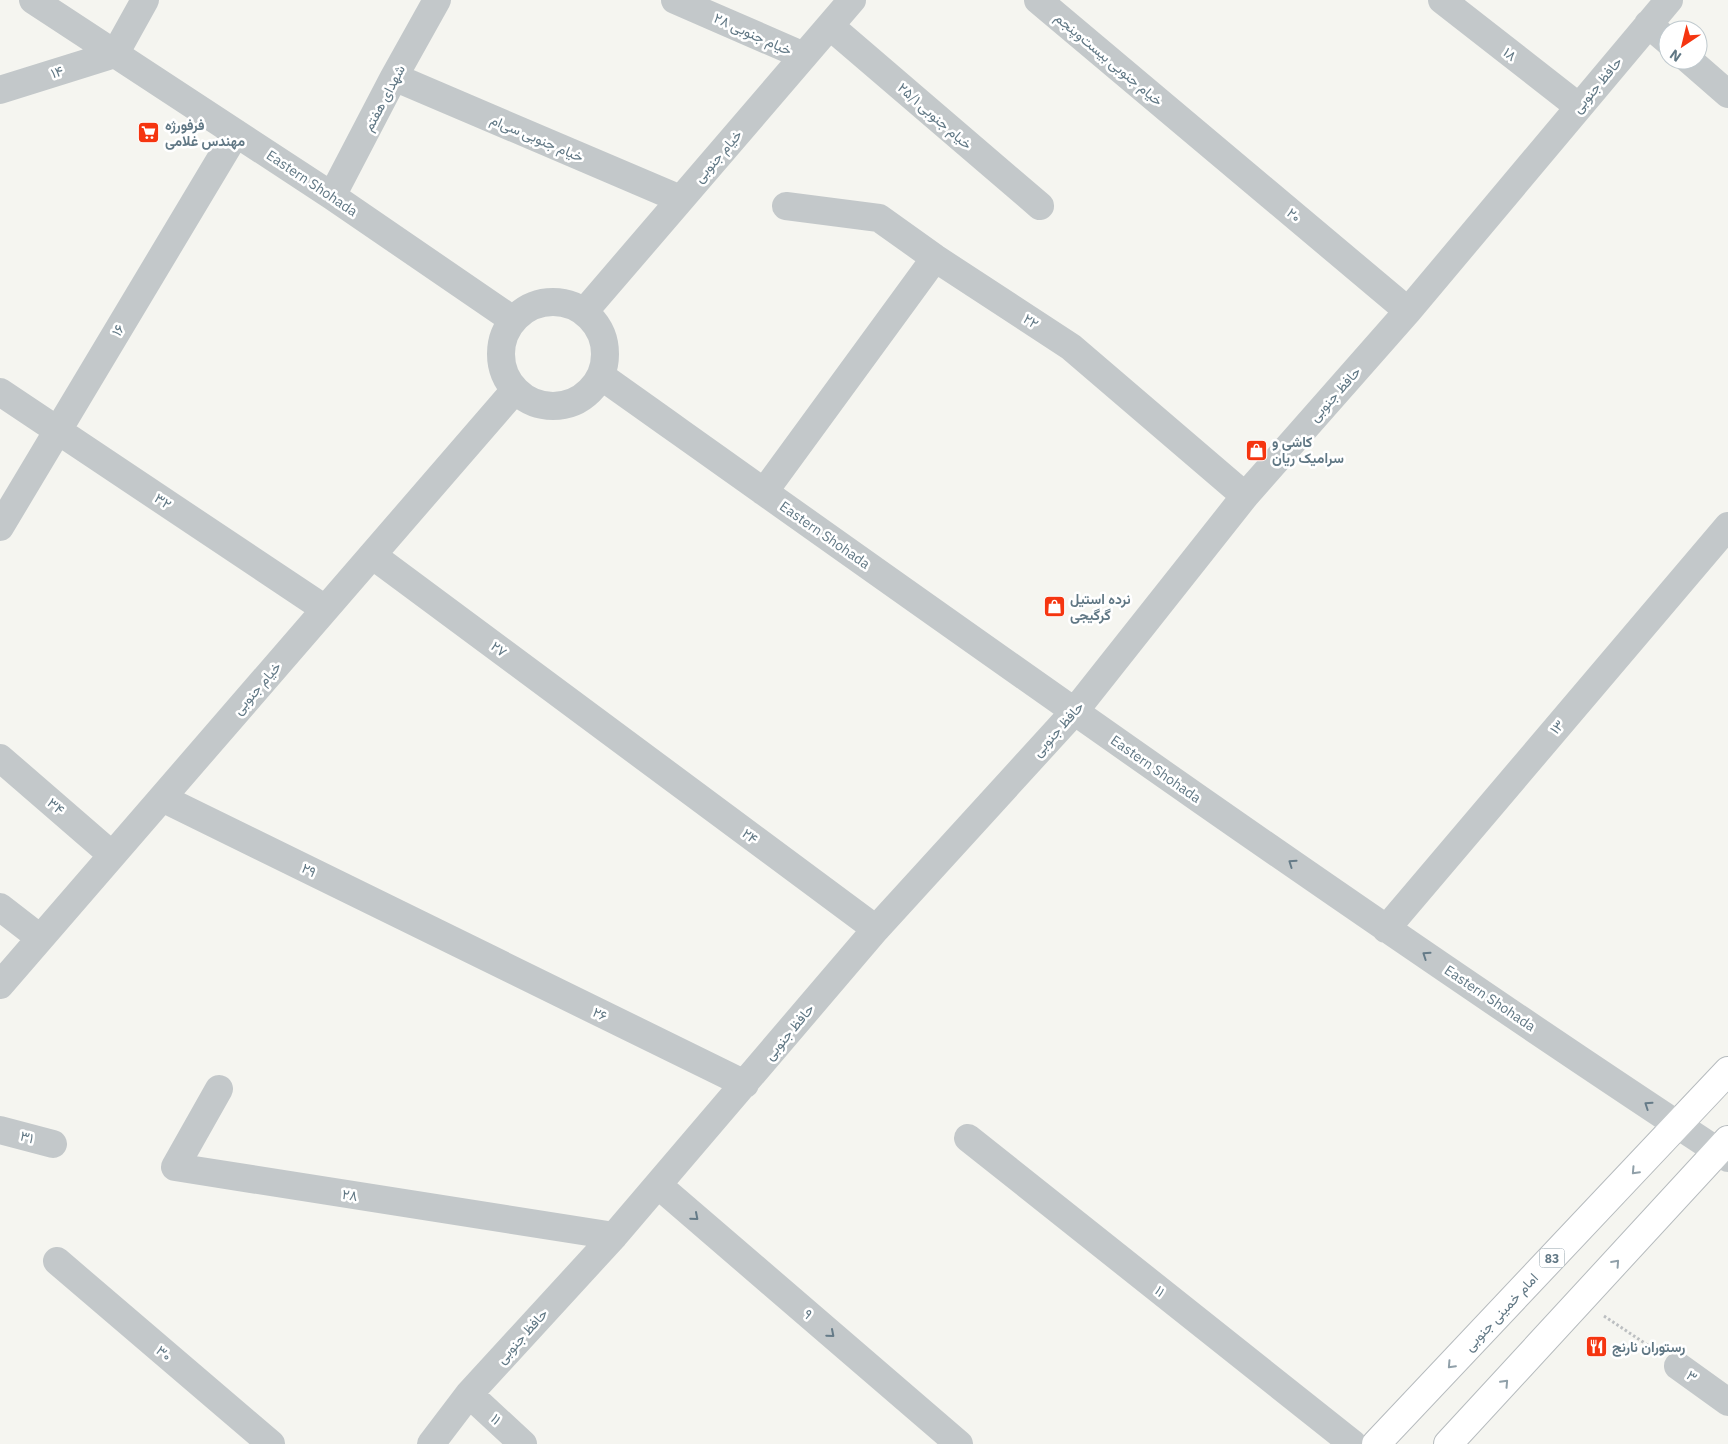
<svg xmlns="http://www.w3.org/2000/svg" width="1728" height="1444" viewBox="0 0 1728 1444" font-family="'IBM Plex Sans',Vazirmatn,sans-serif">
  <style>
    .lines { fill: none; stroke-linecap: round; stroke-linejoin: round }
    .major-casing { stroke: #b6bbbe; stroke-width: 30 }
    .path { stroke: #bcbfc1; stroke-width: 3; stroke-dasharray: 2.5 2.5; stroke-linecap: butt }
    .minor { stroke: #c3c8ca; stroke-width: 28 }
    .major { stroke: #fff; stroke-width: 28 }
    .oneway { stroke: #657b88 }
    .oneway2 { stroke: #90a0a9 }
    .labels { text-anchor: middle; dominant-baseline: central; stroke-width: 5; stroke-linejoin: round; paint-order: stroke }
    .shield { fill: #fff; stroke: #90a0a9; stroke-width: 1 }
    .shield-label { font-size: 12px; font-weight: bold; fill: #607784 }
    .street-label { font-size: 14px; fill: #607784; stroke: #fff }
    .poi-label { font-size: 14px; font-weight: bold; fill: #607784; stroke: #fff; text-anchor: start }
  </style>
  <rect width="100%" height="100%" fill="#f5f5f0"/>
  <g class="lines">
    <defs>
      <path id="major" d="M 1376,1444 L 1728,1071
        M 1448,1444 L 1728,1140"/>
    </defs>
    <!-- major casing -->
    <use href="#major" class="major-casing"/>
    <!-- path -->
    <path class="path" d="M 1604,1316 L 1655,1350"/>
    <!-- minor -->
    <path class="minor" d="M 33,0 L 332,196 L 513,320
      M 675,0 L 804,56
      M 1038,0 L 1408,311
      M 1442,0 L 1579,107
      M 1648,24 L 1668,41
      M 830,26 L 1040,206
      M 1689,60 L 1728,94
      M 394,77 L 680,199
      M 0,90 L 115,54 L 145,0
      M 332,196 L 394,77 L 437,0
      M 786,206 L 879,218 L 935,258 L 1071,347 L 1245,496
      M501 354a52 52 0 1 1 104 0a52 52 0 1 1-104 0Z
      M 584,312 L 852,0
      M 601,376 C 974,641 1346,907 1728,1158
      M 0,392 L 325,609
      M 764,492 L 935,258
      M 0,527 L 236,133
      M 372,555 L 876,929
      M 0,758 L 112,855
      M 162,798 L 745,1084
      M 0,907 L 40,938
      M 1386,929 L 1728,526
      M 0,985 L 515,390
      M 219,1089 L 175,1167 L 614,1236
      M 0,1130 L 53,1144
      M 968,1138 L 1353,1444
      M 658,1185 L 959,1444
      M 57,1261 L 271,1444
      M 1678,1366 L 1728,1402
      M 469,1394 L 523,1444
      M 431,1444 L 469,1394 L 614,1236 L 876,929 L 1074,712 L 1245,496 L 1408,311 L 1669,0"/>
    <!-- major -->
    <use href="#major" class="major"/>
  </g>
  <!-- one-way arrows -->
  <defs><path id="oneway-chevron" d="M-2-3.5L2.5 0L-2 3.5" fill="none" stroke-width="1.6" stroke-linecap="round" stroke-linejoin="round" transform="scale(1.25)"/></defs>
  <g class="oneway">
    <use href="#oneway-chevron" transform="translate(1292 863) rotate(-145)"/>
    <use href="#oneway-chevron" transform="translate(1426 955) rotate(-146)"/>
    <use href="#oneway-chevron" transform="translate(1648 1105) rotate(-146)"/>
    <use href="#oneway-chevron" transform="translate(695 1217) rotate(41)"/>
    <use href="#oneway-chevron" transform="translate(831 1334) rotate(41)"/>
  </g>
  <g class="oneway2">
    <use href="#oneway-chevron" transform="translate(1635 1171) rotate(133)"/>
    <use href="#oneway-chevron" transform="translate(1616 1263) rotate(-48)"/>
    <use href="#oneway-chevron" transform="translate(1451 1365) rotate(133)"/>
    <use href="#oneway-chevron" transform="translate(1505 1383) rotate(-47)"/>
  </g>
  <!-- icons -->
  <defs>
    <symbol id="supermarket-square" viewBox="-11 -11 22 22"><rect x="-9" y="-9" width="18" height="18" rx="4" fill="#f53510" stroke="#fff"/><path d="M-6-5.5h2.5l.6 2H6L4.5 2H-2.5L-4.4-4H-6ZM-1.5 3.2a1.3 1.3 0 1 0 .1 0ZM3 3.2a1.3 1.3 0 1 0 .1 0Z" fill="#fff"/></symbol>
    <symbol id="shop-square" viewBox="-11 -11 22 22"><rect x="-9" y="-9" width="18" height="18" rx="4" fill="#f53510" stroke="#fff"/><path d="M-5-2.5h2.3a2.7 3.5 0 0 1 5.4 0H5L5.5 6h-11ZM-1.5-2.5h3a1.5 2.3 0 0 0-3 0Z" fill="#fff"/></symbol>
    <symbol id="restaurant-square" viewBox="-11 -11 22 22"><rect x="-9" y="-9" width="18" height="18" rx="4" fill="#f53510" stroke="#fff"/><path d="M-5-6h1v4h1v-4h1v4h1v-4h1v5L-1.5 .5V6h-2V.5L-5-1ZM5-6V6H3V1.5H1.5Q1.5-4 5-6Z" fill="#fff"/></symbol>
  </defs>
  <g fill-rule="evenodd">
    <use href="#supermarket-square" x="136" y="120" width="25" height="25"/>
    <use href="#shop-square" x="1244" y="438" width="25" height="25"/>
    <use href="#shop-square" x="1042" y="594" width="25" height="25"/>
    <use href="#restaurant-square" x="1584" y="1334" width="25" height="25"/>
  </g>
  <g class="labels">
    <!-- shield labels -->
    <rect class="shield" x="1539.5" y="1248.5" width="25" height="19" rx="4"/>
    <g class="shield-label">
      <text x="1552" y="1258">83</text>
    </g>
    <!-- street labels -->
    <g class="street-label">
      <text transform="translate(753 34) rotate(24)">خیام جنوبی ۲۸</text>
      <text transform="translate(1510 54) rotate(38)">۱۸</text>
      <text transform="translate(1109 59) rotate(40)">خیام جنوبی بیست‌وپنجم</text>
      <text transform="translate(57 72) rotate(-18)">۱۴</text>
      <text transform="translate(1597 85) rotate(-50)">حافظ جنوبی</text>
      <text transform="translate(384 98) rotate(-62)">شهدای هفتم</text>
      <text transform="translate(935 116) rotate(41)">خیام جنوبی ۲۵/۱</text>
      <text transform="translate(537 138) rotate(23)">خیام جنوبی سی‌ام</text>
      <text transform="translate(718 156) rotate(-49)">خیام جنوبی</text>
      <text transform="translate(312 183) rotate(34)">Eastern Shohada</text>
      <text transform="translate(1294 215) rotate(40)">۲۰</text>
      <text transform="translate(1031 321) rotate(33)">۲۲</text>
      <text transform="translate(118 330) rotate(-59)">۱۶</text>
      <text transform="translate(1335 394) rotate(-48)">حافظ جنوبی</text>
      <text transform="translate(163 501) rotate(34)">۳۲</text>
      <text transform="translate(825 535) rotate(35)">Eastern Shohada</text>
      <text transform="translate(499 649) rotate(37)">۲۷</text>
      <text transform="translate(257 688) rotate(-49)">خیام جنوبی</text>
      <text transform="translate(1557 727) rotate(-50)">۱۳</text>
      <text transform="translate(1058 729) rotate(-48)">حافظ جنوبی</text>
      <text transform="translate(1156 769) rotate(35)">Eastern Shohada</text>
      <text transform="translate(56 806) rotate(41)">۳۴</text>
      <text transform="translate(750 836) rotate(37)">۲۴</text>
      <text transform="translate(309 870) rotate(26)">۲۹</text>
      <text transform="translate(1490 998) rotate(34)">Eastern Shohada</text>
      <text transform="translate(600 1014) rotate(26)">۲۶</text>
      <text transform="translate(789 1032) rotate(-50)">حافظ جنوبی</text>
      <text transform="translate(27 1137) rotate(15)">۳۱</text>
      <text transform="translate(350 1195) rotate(9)">۲۸</text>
      <text transform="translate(1160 1291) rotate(39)">۱۱</text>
      <text transform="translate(1501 1312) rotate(-47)">امام خمینی جنوبی</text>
      <text transform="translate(808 1314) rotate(41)">۹</text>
      <text transform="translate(522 1336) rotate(-48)">حافظ جنوبی</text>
      <text transform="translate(164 1353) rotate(40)">۳۰</text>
      <text transform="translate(1692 1376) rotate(35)">۳</text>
      <text transform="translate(496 1419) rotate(43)">۱۱</text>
    </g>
    <!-- poi labels -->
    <g class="poi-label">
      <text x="165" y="125">فرفورژه<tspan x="165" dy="16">مهندس غلامی</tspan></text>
      <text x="1272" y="442">کاشی و<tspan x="1272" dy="16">سرامیک ریان</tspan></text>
      <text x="1070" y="599">نرده استیل<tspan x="1070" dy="16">گرگیجی</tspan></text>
      <text x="1612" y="1347">رستوران نارنج</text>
    </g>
  </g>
  <!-- north arrow -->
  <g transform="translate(1683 45) rotate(215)"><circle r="24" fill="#ffffff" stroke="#bfc9ce"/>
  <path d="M0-4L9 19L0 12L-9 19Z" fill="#f53510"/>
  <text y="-8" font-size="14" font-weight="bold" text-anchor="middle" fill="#607784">N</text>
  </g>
</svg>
